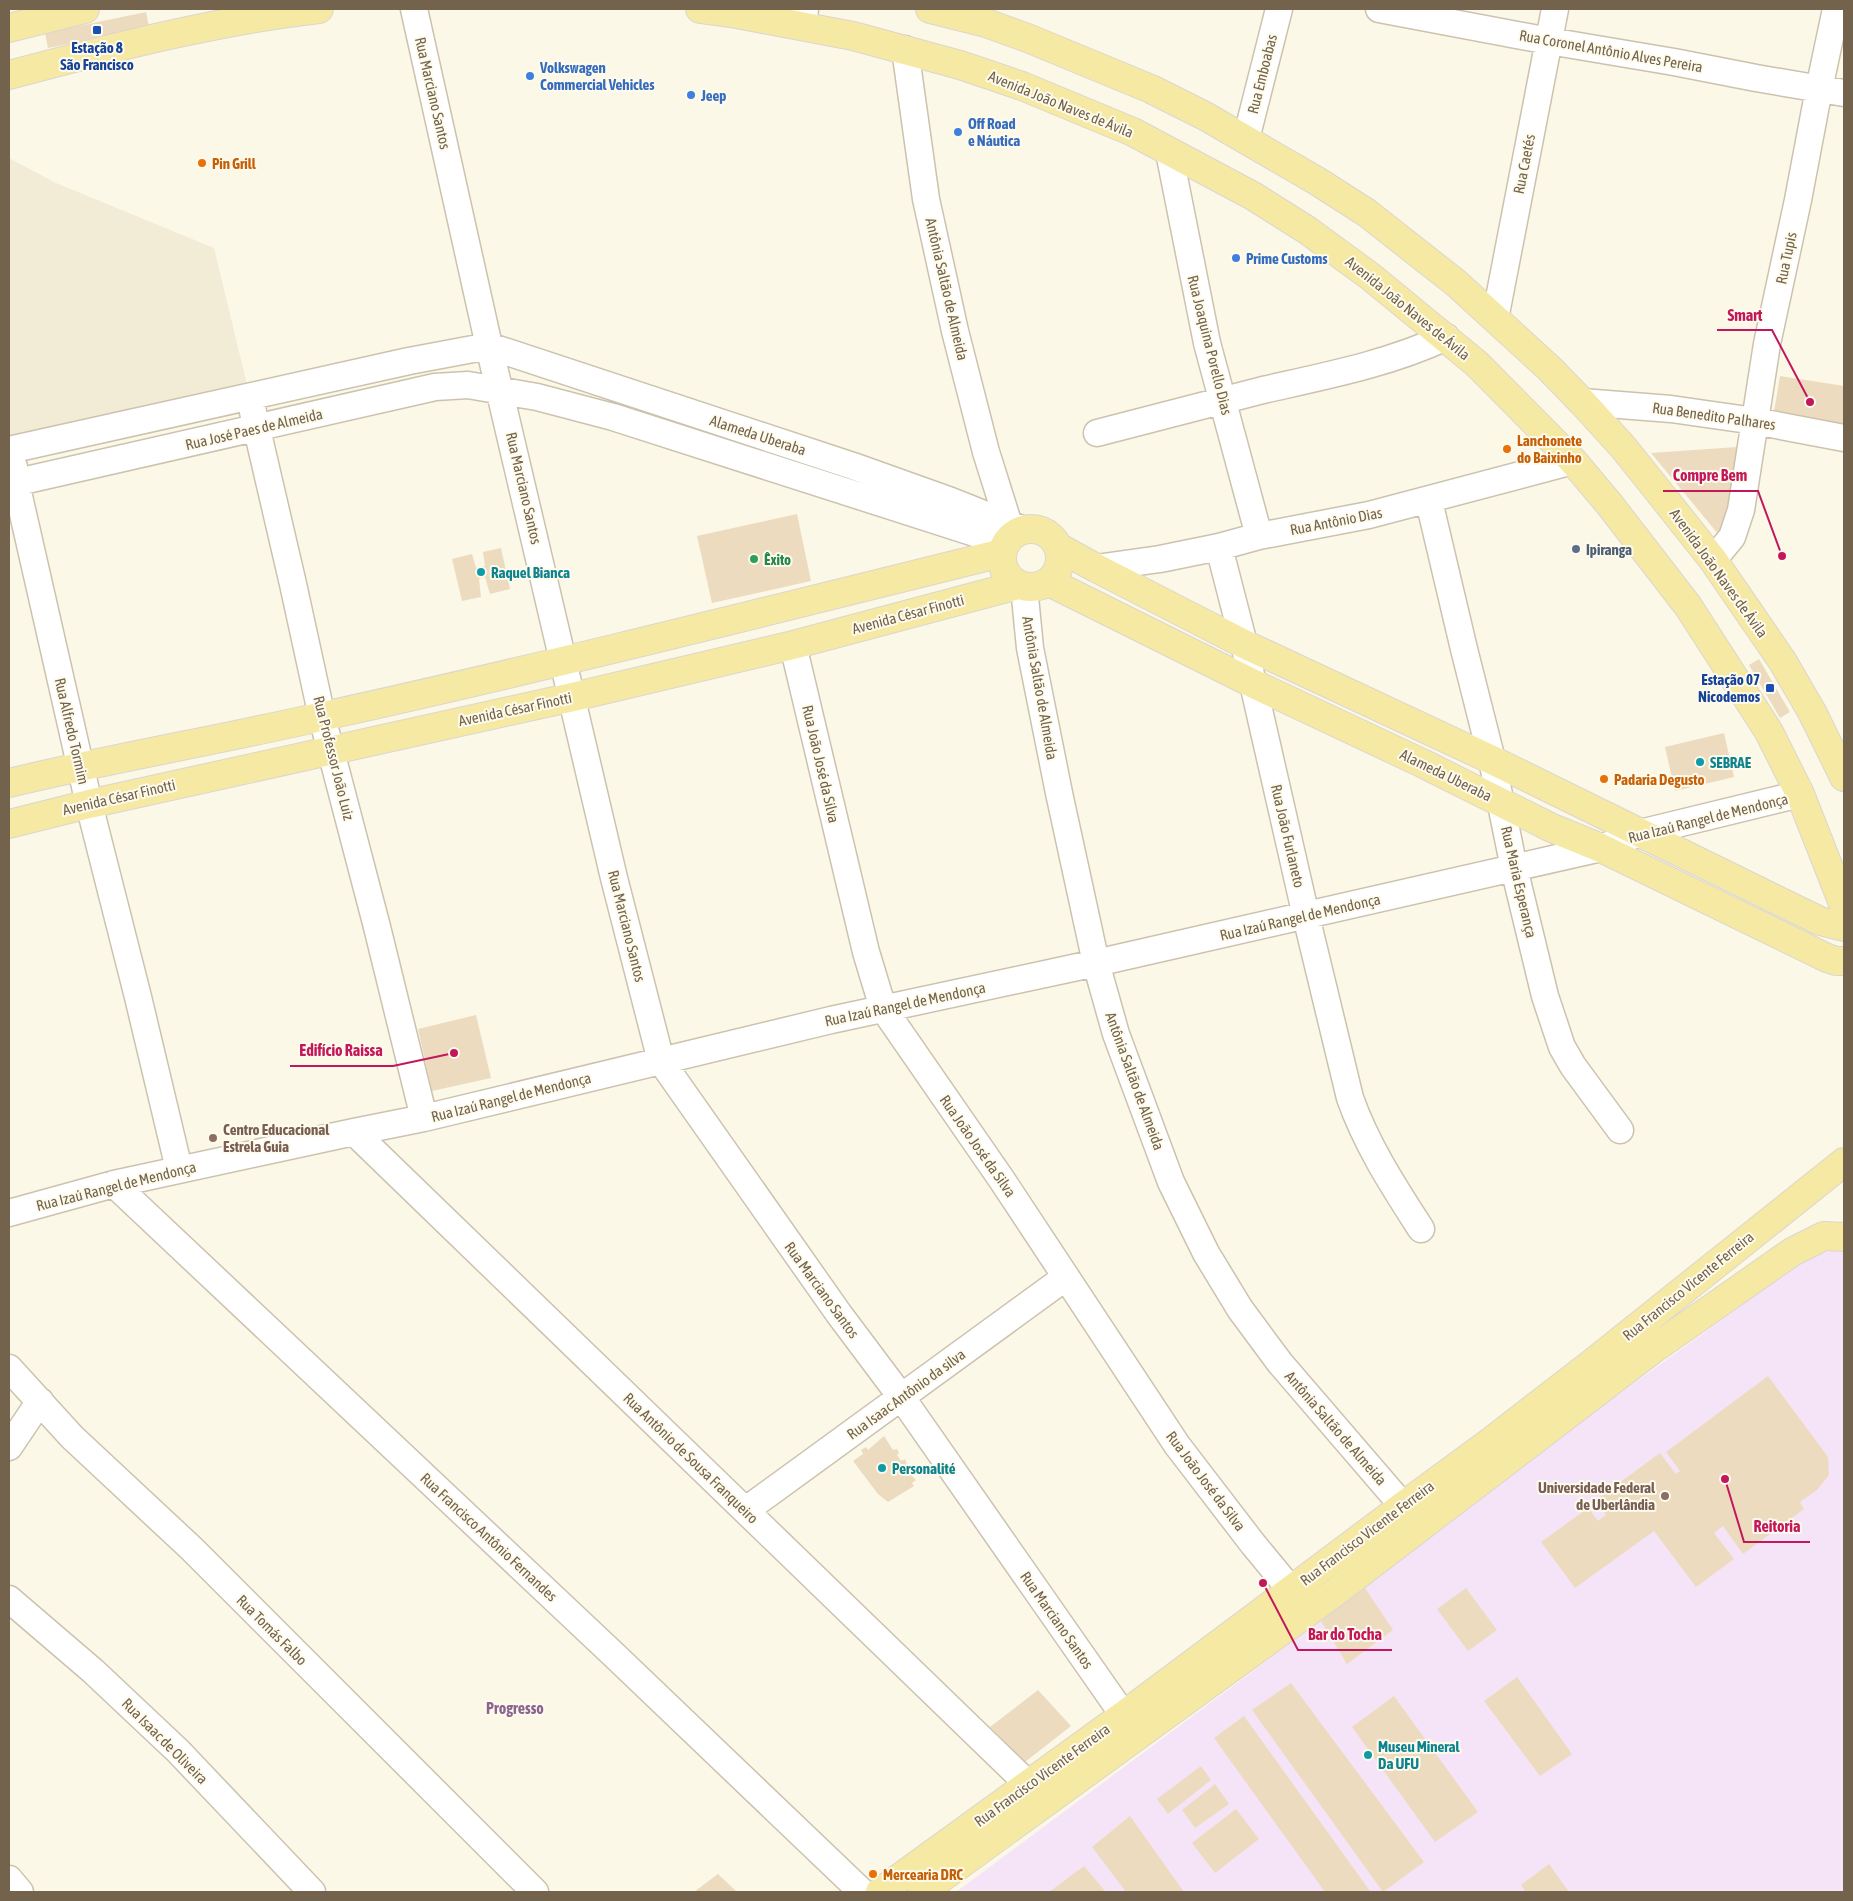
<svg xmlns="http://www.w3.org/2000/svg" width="1853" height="1901" viewBox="0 0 1853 1901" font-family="'Asap Condensed',sans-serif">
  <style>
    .residential { fill: #f2ebd6 }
    .education { fill: #f5e4f7 }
    .building { fill: #ecdbbf }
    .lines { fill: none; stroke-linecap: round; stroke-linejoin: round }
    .minor-casing { stroke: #ccc2ae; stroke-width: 29 }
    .major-casing { stroke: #dbd6d1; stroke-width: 30 }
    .minor { stroke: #fff; stroke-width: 26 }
    .major { stroke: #f5e9a4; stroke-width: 28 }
    .transit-dot { fill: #1a4fb4; stroke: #fefbed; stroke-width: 2 }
    .shop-dot { fill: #3f7fe0; stroke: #fefbed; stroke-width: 2 }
    .food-dot { fill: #e8710a; stroke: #fefbed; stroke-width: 2 }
    .service-dot { fill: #5c6f8a; stroke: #fefbed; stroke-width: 2 }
    .leisure-dot { fill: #2e9e5b; stroke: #fefbed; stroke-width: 2 }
    .culture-dot { fill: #0f9aa8; stroke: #fefbed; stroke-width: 2 }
    .education-dot { fill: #8d6e63; stroke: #fefbed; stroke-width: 2 }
    .labels { text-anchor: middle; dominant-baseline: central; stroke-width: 4; stroke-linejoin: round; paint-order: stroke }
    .transit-label { font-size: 15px; font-weight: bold; fill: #164399; stroke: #fefbed }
    .street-label { font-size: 15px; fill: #73634d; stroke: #fefbed }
    .shop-label { font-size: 15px; font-weight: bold; fill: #366cbe; stroke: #fefbed; text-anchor: start }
    .food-label { font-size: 15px; font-weight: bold; fill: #c56008; stroke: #fefbed; text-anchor: start }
    .service-label { font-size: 15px; font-weight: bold; fill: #4e5e75; stroke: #fefbed; text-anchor: start }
    .leisure-label { font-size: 15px; font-weight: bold; fill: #27864d; stroke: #fefbed; text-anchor: start }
    .culture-label { font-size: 15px; font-weight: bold; fill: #0d838f; stroke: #fefbed; text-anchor: start }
    .education-label { font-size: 15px; font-weight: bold; fill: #785e54; stroke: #fefbed; text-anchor: start }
    .neighbourhood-label { font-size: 16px; font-weight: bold; fill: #8b658f; stroke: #fefbed }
    .leader { fill: none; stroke: #c2185b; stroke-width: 2 }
    .callout-dot { fill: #c2185b; stroke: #fefbed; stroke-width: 2 }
    .callout-label { font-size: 16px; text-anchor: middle; font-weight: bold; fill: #c2185b; stroke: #fefbed; stroke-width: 4; stroke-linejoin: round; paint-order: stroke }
  </style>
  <rect width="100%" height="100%" fill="#fbf8e7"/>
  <!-- residential -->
  <path class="residential" d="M 9,158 L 56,183 L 214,248 L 250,397 L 12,449 L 9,436 Z"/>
  <!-- education -->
  <path class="education" d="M 1836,1249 L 1844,1250 L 1844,1892 L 956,1892 L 1365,1588 L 1607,1403 L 1807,1258 Z"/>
  <!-- building -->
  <path class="building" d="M 146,12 L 149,27 L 48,48 L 45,33 Z
    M 1780,376 L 1844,386 L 1844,429 L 1773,418 Z
    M 1737,447 L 1728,518 L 1719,535 L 1651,453 Z
    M 797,514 L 811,581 L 712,603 L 697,536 Z
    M 501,548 L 510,589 L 490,594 L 485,577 L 479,579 L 481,597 L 462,601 L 452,559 L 472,554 L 476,568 L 485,566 L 483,552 Z
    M 1759,659 L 1790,712 L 1780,718 L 1749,665 Z
    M 1724,733 L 1734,777 L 1675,791 L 1665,747 Z
    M 476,1015 L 491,1078 L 432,1091 L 418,1029 Z
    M 1768,1376 L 1828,1457 L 1829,1475 L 1817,1490 L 1800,1502 L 1804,1509 L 1743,1554 L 1723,1526 L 1714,1533 L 1734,1559 L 1696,1587 L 1654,1531 L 1575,1588 L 1541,1542 L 1588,1508 L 1598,1521 L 1606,1515 L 1596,1500 L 1660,1453 L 1676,1474 L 1680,1471 L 1666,1452 Z
    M 884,1436 L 893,1450 L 897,1449 L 899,1453 L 897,1455 L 901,1461 L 905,1459 L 907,1465 L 905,1467 L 906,1470 L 916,1480 L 912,1483 L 914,1486 L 888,1502 L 878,1494 L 853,1461 L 863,1454 L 861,1450 L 866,1447 L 868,1450 Z
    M 1365,1588 L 1393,1630 L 1347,1664 L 1321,1621 Z
    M 1466,1588 L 1497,1630 L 1468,1651 L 1437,1609 Z
    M 1517,1677 L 1572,1754 L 1540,1776 L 1484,1701 Z
    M 1291,1683 L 1424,1862 L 1383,1892 L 1252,1710 Z
    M 1038,1690 L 1071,1726 L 1025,1762 L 990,1727 Z
    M 1394,1696 L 1478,1812 L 1435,1842 L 1352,1727 Z
    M 1244,1716 L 1370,1891 L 1368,1892 L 1325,1892 L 1214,1738 Z
    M 1201,1766 L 1211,1780 L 1168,1814 L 1157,1799 Z
    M 1215,1784 L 1229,1804 L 1195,1828 L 1182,1810 Z
    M 1236,1809 L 1259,1839 L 1215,1873 L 1192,1843 Z
    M 1130,1816 L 1184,1892 L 1126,1892 L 1092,1847 Z
    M 1549,1864 L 1569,1892 L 1526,1892 L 1521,1885 Z
    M 1084,1866 L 1106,1892 L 1049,1892 Z
    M 718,1874 L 737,1892 L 694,1892 Z"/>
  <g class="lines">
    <defs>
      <path id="minor" d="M 414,9 L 489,346 L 614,878 L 661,1061 L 839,1314 L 902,1398 L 1136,1733
        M 1379,9 L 1549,41 L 1674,62 L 1756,78 L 1844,93
        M 803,25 L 805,9
        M 905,49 L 926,199 L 955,331 L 986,452 L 1009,525
        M 1246,139 L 1279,9
        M 1169,152 L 1207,343 L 1259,536
        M 1495,319 L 1555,9
        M 1582,402 L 1671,409 L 1755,421 L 1844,438
        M 253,412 L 293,584 L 322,717 L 376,923 L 424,1118
        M 1097,433 C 1153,419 1208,404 1263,390 C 1325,376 1388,364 1446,337
        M 9,450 L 409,361 L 489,346 L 853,466 L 951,501 L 1024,530
        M 14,467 L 16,483 L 89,804 L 138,997 L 179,1169
        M 9,484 L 435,387 L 468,385 L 537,397 L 613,417 L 1006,543
        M 1429,501 L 1464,649 L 1492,760 L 1514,868 L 1545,996 L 1562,1047 L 1573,1066 L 1620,1130
        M 1219,547 L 1244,644 L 1306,916 L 1350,1098 C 1367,1146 1394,1187 1421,1229
        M 1713,560 L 1732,537 L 1741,510 L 1767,344 L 1798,200 L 1819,89 L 1836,9
        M 1096,568 L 1160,559 L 1219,547 L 1259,536 L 1369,515 L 1573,461
        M 1024,587 L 1030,648 L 1059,793 L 1096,963 L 1116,1034 L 1171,1182 L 1206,1253 L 1240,1309 L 1280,1363 L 1403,1506
        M 793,645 L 866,952 L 883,1008 L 1002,1180 L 1177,1445 L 1253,1544 L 1291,1590
        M 354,1132 L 1028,1784
        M 114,1184 L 613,1654 L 862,1892
        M 9,1213 L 114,1184 L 354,1132 L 424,1118 L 831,1020 L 1096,963 L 1601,848 L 1640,833 L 1800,794
        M 9,1368 L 72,1437 L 192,1549 L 535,1892
        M 9,1447 L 40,1401
        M 746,1510 L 1066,1277
        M 9,1599 L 93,1671 L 178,1751 L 312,1892
        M 9,1879 L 20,1892"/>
      <path id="major" d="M 700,9 L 737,14 L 853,36 L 960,65 L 1022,86 L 1133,132 L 1253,196 L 1307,230 L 1371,277 L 1477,364 L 1573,461 L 1610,505 L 1688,606 L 1769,732 L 1800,794 L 1844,906
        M 930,9 L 986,23 L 1030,39 L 1151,89 L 1205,116 L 1317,181 L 1367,213 L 1456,283 L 1550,369 L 1582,402 L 1623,447 L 1663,497 L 1713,560 L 1783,662 L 1812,712 L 1844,777
        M 9,28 L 85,9
        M 9,75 C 111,48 214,21 319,9
        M1002 558a29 29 0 1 1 58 0a29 29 0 1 1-58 0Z
        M 1058,547 L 1096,568 L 1244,644 L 1492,760 L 1781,902 L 1820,921 L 1844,927
        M 1049,582 L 1254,684 L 1422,763 L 1552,828 L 1601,848 L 1827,958 L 1836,961 L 1844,961
        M 9,783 C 113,758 219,740 324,716 C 551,666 776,609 1002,553
        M 9,824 L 89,804 L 573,697 L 793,645 L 1018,585
        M 880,1892 L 1124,1715 L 1403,1506 L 1490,1442 L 1591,1364 L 1844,1162
        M 922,1892 L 1334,1593 L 1652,1350 L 1792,1252 L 1824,1236 L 1844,1237"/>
    </defs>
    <!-- minor casing -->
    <use href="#minor" class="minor-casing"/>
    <!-- major casing -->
    <use href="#major" class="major-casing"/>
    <!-- minor -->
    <use href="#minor" class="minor"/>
    <!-- major -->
    <use href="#major" class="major"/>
  </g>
  <!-- markers -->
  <g class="transit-dot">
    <rect x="92" y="25" width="10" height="10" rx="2.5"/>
    <rect x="1765" y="683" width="10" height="10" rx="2.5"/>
  </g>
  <g class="shop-dot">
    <circle cx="530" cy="76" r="5"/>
    <circle cx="691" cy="95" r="5"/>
    <circle cx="958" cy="132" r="5"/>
    <circle cx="1236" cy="258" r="5"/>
  </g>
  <g class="food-dot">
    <circle cx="202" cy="163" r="5"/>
    <circle cx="1507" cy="449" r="5"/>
    <circle cx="1604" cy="779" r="5"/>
    <circle cx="873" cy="1874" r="5"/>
  </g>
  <circle class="service-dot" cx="1576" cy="549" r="5"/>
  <circle class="leisure-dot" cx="754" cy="559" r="5"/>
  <g class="culture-dot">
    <circle cx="481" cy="572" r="5"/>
    <circle cx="1700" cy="762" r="5"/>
    <circle cx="882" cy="1468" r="5"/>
    <circle cx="1368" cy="1755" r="5"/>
  </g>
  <g class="education-dot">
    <circle cx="213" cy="1138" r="5"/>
    <circle cx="1665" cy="1496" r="5"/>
  </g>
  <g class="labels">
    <!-- transit labels -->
    <g class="transit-label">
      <text x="97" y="47">Estação 8<tspan x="97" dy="17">São Francisco</tspan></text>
      <text x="1760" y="679" text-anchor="end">Estação 07<tspan x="1760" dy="17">Nicodemos</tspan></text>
    </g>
    <!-- street labels -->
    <g class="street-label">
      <text transform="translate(1611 51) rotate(10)">Rua Coronel Antônio Alves Pereira</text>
      <text transform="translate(1262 74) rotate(-76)">Rua Emboabas</text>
      <text transform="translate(433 93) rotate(77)">Rua Marciano Santos</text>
      <text transform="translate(1061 104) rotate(22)">Avenida João Naves de Ávila</text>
      <text transform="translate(1524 164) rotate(-79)">Rua Caetés</text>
      <text transform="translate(1786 258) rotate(-78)">Rua Tupis</text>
      <text transform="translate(947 289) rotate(77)">Antônia Saltão de Almeida</text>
      <text transform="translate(1408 308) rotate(39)">Avenida João Naves de Ávila</text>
      <text transform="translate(1210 345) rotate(76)">Rua Joaquina Porello Dias</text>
      <text transform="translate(1714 416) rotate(8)">Rua Benedito Palhares</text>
      <text transform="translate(254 429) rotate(-13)">Rua José Paes de Almeida</text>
      <text transform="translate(758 435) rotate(18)">Alameda Uberaba</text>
      <text transform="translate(524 488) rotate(77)">Rua Marciano Santos</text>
      <text transform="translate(1336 521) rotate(-11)">Rua Antônio Dias</text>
      <text transform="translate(1719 573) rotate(54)">Avenida João Naves de Ávila</text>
      <text transform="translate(908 614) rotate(-15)">Avenida César Finotti</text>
      <text transform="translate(1040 688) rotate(80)">Antônia Saltão de Almeida</text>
      <text transform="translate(515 709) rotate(-12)">Avenida César Finotti</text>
      <text transform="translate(72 731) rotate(77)">Rua Alfredo Tormim</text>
      <text transform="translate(334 758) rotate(76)">Rua Professor João Luiz</text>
      <text transform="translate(821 764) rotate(77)">Rua João José da Silva</text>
      <text transform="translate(1446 775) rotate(26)">Alameda Uberaba</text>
      <text transform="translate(119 797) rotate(-13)">Avenida César Finotti</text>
      <text transform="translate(1708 818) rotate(-14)">Rua Izaú Rangel de Mendonça</text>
      <text transform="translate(1288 836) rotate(77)">Rua João Furlaneto</text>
      <text transform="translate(1519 882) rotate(77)">Rua Maria Esperança</text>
      <text transform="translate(1300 917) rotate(-13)">Rua Izaú Rangel de Mendonça</text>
      <text transform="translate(627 926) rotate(76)">Rua Marciano Santos</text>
      <text transform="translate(905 1004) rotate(-12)">Rua Izaú Rangel de Mendonça</text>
      <text transform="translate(1135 1081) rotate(70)">Antônia Saltão de Almeida</text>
      <text transform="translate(511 1097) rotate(-14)">Rua Izaú Rangel de Mendonça</text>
      <text transform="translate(978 1146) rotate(55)">Rua João José da Silva</text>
      <text transform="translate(116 1186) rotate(-14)">Rua Izaú Rangel de Mendonça</text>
      <text transform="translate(1688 1286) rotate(-39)">Rua Francisco Vicente Ferreira</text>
      <text transform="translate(822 1290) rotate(54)">Rua Marciano Santos</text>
      <text transform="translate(906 1394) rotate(-36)">Rua Isaac Antônio da silva</text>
      <text transform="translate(1336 1428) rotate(49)">Antônia Saltão de Almeida</text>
      <text transform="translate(691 1458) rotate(44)">Rua Antônio de Sousa Franqueiro</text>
      <text transform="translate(1206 1481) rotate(53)">Rua João José da Silva</text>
      <text transform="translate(1367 1533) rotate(-37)">Rua Francisco Vicente Ferreira</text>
      <text transform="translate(489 1537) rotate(43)">Rua Francisco Antônio Fernandes</text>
      <text transform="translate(1057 1620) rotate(55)">Rua Marciano Santos</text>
      <text transform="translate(272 1630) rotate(45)">Rua Tomás Falbo</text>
      <text transform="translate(165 1741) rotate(45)">Rua Isaac de Oliveira</text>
      <text transform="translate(1042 1775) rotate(-36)">Rua Francisco Vicente Ferreira</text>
    </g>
    <!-- shop labels -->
    <g class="shop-label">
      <text x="540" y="67">Volkswagen<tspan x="540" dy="17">Commercial Vehicles</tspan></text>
      <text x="701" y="95">Jeep</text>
      <text x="968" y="123">Off Road<tspan x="968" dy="17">e Náutica</tspan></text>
      <text x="1246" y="258">Prime Customs</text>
    </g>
    <!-- food labels -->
    <g class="food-label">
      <text x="212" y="163">Pin Grill</text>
      <text x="1517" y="440">Lanchonete<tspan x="1517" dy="17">do Baixinho</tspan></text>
      <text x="1614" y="779">Padaria Degusto</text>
      <text x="883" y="1874">Mercearia DRC</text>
    </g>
    <!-- service labels -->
    <g class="service-label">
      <text x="1586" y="549">Ipiranga</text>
    </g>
    <!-- leisure labels -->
    <g class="leisure-label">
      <text x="764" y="559">Êxito</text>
    </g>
    <!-- culture labels -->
    <g class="culture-label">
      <text x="491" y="572">Raquel Bianca</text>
      <text x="1710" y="762">SEBRAE</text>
      <text x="892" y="1468">Personalité</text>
      <text x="1378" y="1746">Museu Mineral<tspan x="1378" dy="17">Da UFU</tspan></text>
    </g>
    <!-- education labels -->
    <g class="education-label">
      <text x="223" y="1129">Centro Educacional<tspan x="223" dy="17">Estrela Guia</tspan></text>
      <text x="1655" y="1487" text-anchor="end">Universidade Federal<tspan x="1655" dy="17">de Uberlândia</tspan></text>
    </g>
    <!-- neighbourhood labels -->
    <g class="neighbourhood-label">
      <text x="515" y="1708">Progresso</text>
    </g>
  </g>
  <!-- callouts -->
  <path class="leader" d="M1810 402L1772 330H1717M1782 556L1758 491H1663M454 1053L393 1066H290M1725 1479L1744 1542H1810M1263 1583L1298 1650H1392"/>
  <g class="callout-dot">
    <circle cx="1810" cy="402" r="5"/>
    <circle cx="1782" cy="556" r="5"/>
    <circle cx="454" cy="1053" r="5"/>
    <circle cx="1725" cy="1479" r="5"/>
    <circle cx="1263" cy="1583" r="5"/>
  </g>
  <g class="callout-label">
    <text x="1745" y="321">Smart</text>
    <text x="1710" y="481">Compre Bem</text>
    <text x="341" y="1056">Edifício Raissa</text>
    <text x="1777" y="1532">Reitoria</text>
    <text x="1345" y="1640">Bar do Tocha</text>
  </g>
  <!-- border -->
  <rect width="1853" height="1901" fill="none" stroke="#73634d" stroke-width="20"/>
</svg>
